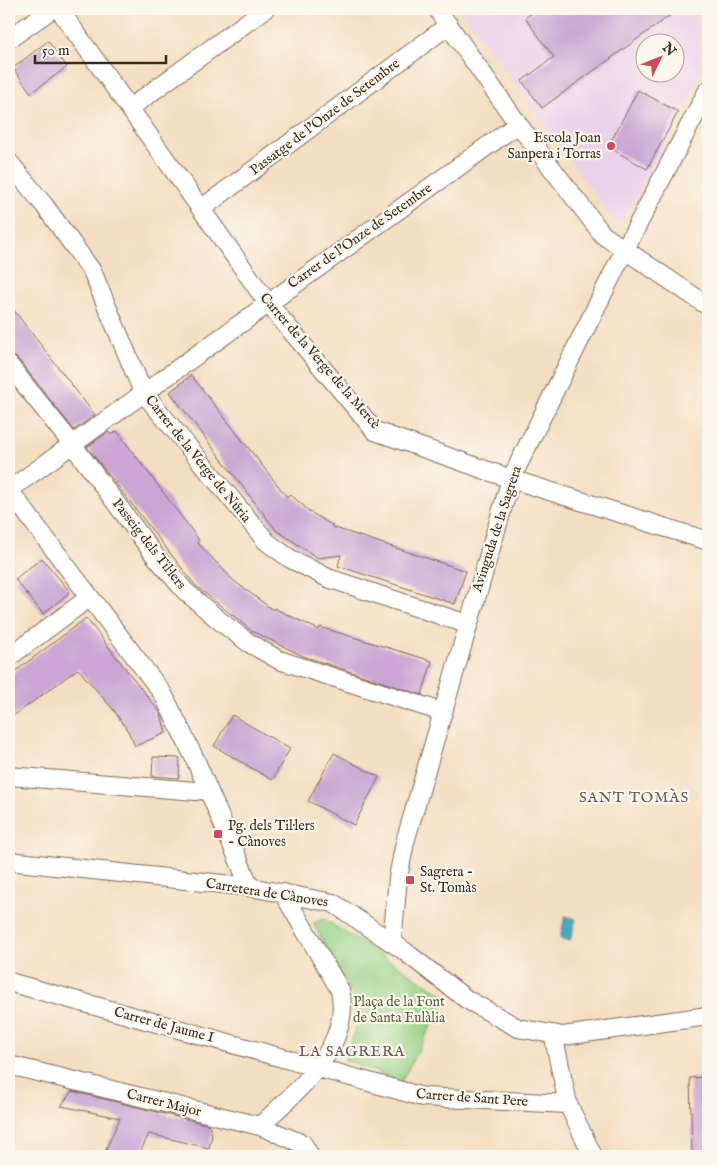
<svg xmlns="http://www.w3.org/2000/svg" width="717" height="1165" viewBox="0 0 717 1165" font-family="'IM FELL English',serif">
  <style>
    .built { fill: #ecd1ea; fill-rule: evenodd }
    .green { fill: #97d286; stroke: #697e52 }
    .water { fill: #41a7c1; stroke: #3e6870 }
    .building { fill: #cba6d4 }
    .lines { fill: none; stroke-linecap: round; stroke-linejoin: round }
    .minor-casing { stroke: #7c6957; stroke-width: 20 }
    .minor { stroke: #fff; stroke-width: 18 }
    .poi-dot { fill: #d1495b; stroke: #fbf7ec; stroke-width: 2 }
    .labels { text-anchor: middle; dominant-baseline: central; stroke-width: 4.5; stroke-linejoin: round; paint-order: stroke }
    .street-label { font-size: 14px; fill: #3b2a1e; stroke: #fbf7ec }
    .poi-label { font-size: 14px; fill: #3b2a1e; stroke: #fbf7ec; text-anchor: start }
    .park-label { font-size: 14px; fill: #575c3d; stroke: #fbf7ec }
    .neighbourhood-label { font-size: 15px; letter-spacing: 1px; fill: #6d555e; stroke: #fbf7ec }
  </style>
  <rect width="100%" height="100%" fill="#fbf7ec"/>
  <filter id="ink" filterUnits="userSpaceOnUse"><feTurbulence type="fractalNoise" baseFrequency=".02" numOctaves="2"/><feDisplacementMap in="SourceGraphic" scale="10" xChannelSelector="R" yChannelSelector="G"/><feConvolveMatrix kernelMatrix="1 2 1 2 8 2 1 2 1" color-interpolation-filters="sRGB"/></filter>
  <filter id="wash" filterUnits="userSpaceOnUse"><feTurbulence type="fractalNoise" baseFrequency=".0096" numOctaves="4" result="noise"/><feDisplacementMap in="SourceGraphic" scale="20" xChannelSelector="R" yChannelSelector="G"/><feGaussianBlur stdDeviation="1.12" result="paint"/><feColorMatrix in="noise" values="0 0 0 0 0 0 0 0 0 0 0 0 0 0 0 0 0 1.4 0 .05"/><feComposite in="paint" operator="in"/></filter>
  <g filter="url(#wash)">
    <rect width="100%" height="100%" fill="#f4dec1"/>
    <!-- built -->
    <path class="built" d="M 460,9 L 686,9 L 708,39 L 708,62 L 623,220 L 615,223 ZM 644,42 L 674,42 L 674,72 L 644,72 Z"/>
    <!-- green -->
    <path class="green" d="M 324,919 L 447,997 L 401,1082 L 345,1060 L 361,1011 L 313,923 Z"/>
    <!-- water -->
    <path class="water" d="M 565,916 L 576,919 L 570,941 L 560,938 Z"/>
    <g id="blocks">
      <!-- building -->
      <path class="building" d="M 538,9 L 679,9 L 542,108 L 522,81 L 554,57 L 525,18 Z
        M 48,41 L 67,67 L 31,93 L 13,68 Z
        M 638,90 L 678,112 L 647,169 L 608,147 Z
        M 9,304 L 95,415 L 74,430 L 17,358 L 9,354 Z
        M 191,375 L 287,497 L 290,494 L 310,512 L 332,525 L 332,527 L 466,571 L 455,604 L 338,566 L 341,555 L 318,558 L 276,530 L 170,392 Z
        M 117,431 L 199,540 L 197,542 L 234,581 L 273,610 L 274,608 L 319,630 L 320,627 L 432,661 L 422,695 L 303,656 L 252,631 L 195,585 L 87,447 L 108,432 L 111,435 Z
        M 42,558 L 70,592 L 43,614 L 15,579 Z
        M 86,618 L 161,714 L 166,733 L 135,746 L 128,731 L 112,708 L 78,669 L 9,719 L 9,676 Z
        M 232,715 L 290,749 L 272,780 L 214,746 Z
        M 334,753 L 379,777 L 354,825 L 308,801 Z
        M 153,757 L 180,758 L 179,778 L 152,776 Z
        M 708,1077 L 708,1153 L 692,1153 L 690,1078 Z
        M 72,1091 L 209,1125 L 212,1135 L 209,1148 L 149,1134 L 138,1156 L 113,1156 L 106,1149 L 120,1118 L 61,1106 Z"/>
    </g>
  </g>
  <g filter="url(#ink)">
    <use href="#blocks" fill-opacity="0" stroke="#7c6957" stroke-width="1"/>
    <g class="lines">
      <defs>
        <path id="minor" d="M 59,9 L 267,302 L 375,431 L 511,479 L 708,541
          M 437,9 L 518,124 L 603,235 L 708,306
          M 9,39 L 52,9
          M 130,108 L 265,9
          M 9,162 L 44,205 L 92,271 L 143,392 L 267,542 L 289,558 L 328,578 L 467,624
          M 201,209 L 449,25
          M 9,365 L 72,444 L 156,557 L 185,591 L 220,621 L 249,643 L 279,660 L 442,712
          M 9,490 L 518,124
          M 9,490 L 163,694 L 195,759 L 250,887
          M 9,657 L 90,597
          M 9,776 L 196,791 L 207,789
          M 9,861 L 250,887 L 333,903 L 403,950 L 466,999 L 518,1028 L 563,1036 L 708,1016
          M 392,943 L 398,878 L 405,842 L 511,479 L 624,251 L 708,90
          M 9,982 L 423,1097 L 568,1104
          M 553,1034 L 568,1104 L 593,1156
          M 9,1065 L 260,1126 L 303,1144 L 310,1156
          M 260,1126 C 296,1091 353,1047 340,990 L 283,893"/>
      </defs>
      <!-- minor casing -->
      <use href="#minor" class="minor-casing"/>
      <!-- minor -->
      <use href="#minor" class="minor"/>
    </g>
  </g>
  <!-- markers -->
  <g class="poi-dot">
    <circle cx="611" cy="146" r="5"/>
    <rect x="213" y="829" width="10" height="10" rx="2.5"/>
    <rect x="405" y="875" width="10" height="10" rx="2.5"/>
  </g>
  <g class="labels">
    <!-- street labels -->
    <g class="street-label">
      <text transform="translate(325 117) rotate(-37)">Passatge de l'Onze de Setembre</text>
      <text transform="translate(360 236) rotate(-35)">Carrer de l'Onze de Setembre</text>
      <text transform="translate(320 361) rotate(49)">Carrer de la Verge de la Mercè</text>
      <text transform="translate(198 459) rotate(51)">Carrer de la Verge de Núria</text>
      <text transform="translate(497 529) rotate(-72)">Avinguda de la Sagrera</text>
      <text transform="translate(149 544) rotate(52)">Passeig dels Til·lers</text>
      <text transform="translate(267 893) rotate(9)">Carretera de Cànoves</text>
      <text transform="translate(164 1025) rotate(15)">Carrer de Jaume I</text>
      <text transform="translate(472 1098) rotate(4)">Carrer de Sant Pere</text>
      <text transform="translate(164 1103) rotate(14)">Carrer Major</text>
    </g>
    <!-- poi labels -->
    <g class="poi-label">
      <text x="601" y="138" text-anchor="end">Escola Joan<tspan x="601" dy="16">Sanpera i Torras</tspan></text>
      <text x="228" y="826">Pg. dels Til·lers<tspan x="228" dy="16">- Cànoves</tspan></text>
      <text x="420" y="872">Sagrera -<tspan x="420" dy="16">St. Tomàs</tspan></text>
    </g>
    <!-- park labels -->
    <g class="park-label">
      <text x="399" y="1002">Plaça de la Font<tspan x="399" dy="16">de Santa Eulàlia</tspan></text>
    </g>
    <!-- neighbourhood labels -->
    <g class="neighbourhood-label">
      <text x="634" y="797">SANT TOMÀS</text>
      <text x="352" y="1051">LA SAGRERA</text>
    </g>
  </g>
  <!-- margin -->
  <rect width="717" height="1165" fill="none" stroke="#fbf7ec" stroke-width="30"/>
  <!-- north arrow -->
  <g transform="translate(660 58) rotate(47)"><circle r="24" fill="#fbf7ec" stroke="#aea59a"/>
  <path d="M0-4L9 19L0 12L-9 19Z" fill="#d1495b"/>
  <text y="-8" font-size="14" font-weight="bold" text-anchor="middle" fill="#3b2a1e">N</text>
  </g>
  <!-- scale -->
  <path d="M35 55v8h131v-8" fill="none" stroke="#3b2a1e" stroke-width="2.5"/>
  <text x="42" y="55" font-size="15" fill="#3b2a1e" stroke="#fbf7ec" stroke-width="4" paint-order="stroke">50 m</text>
</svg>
